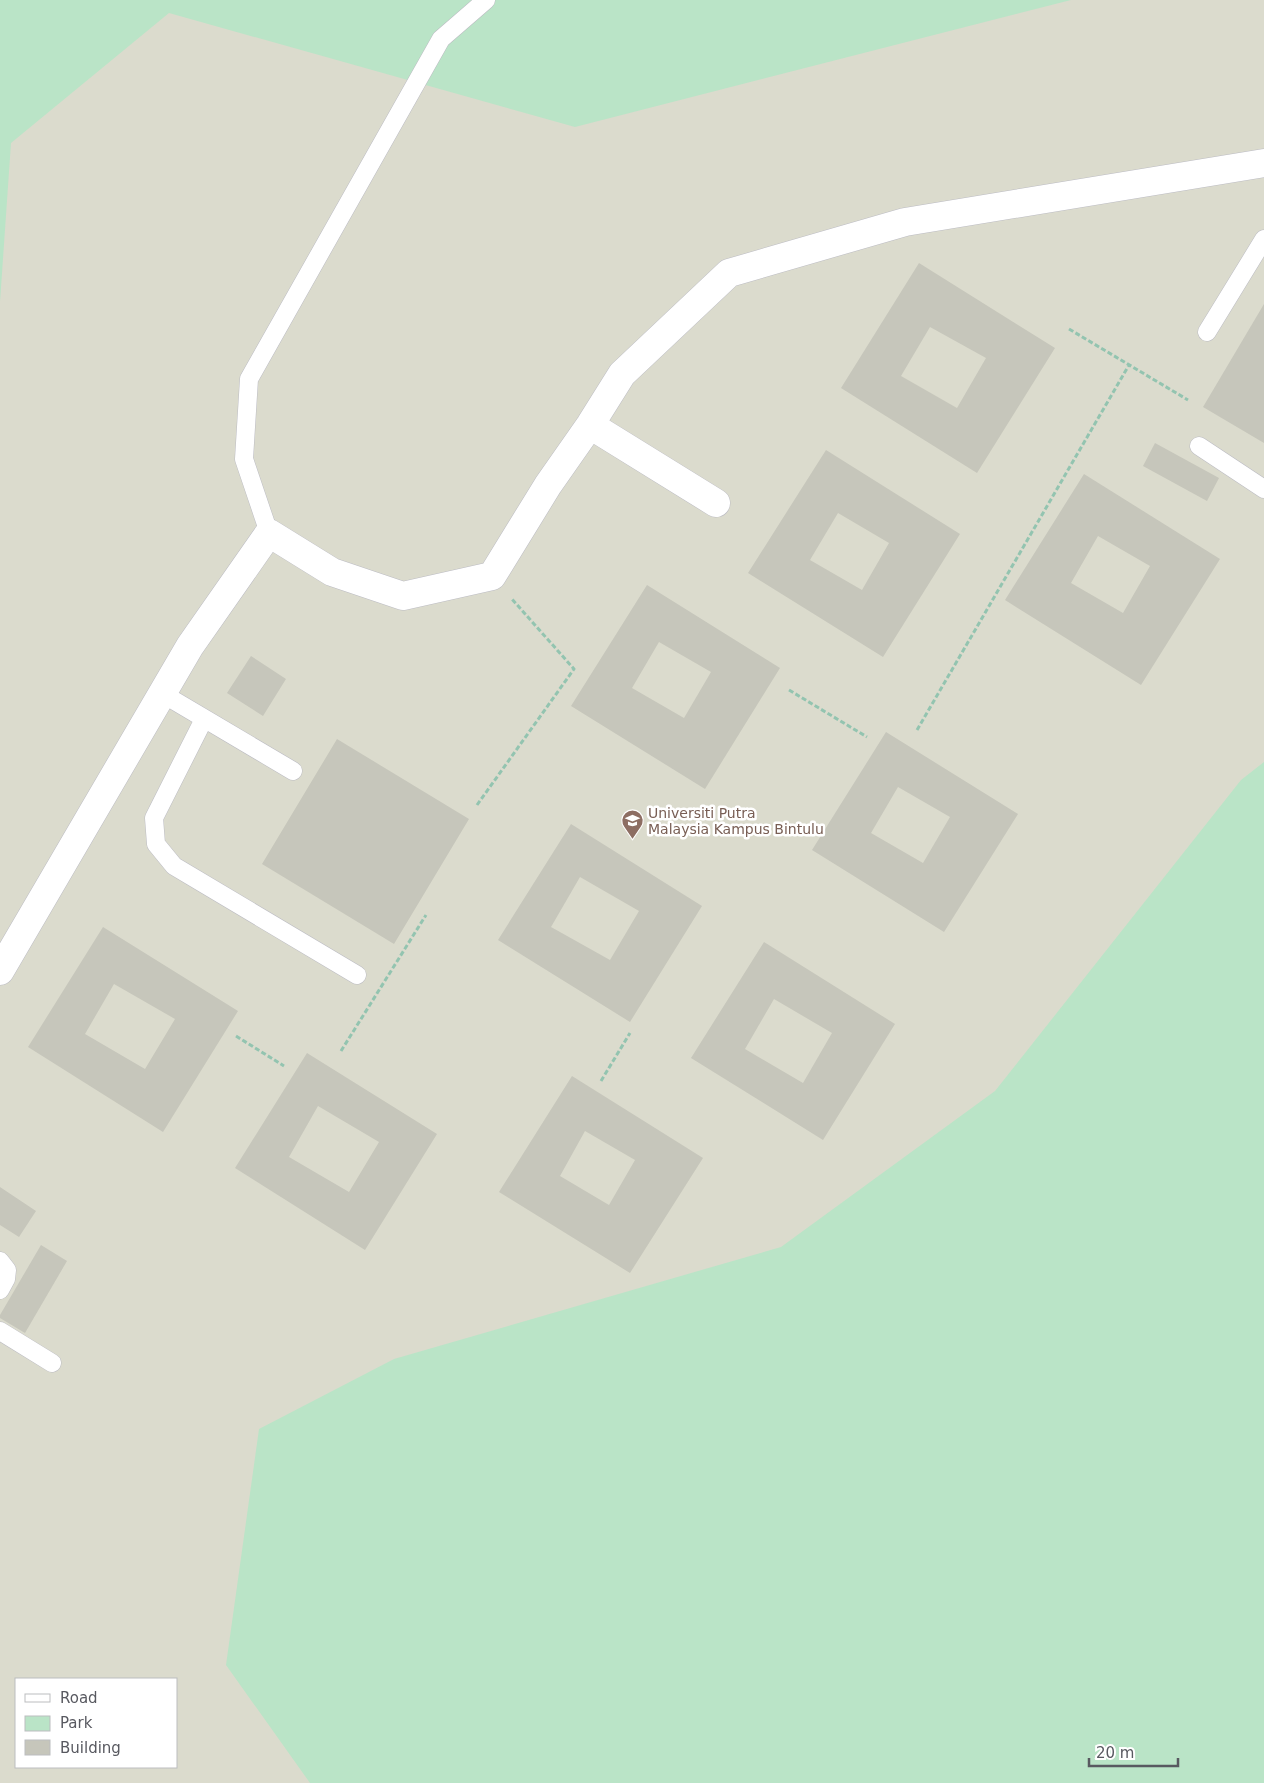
<svg xmlns="http://www.w3.org/2000/svg" width="1264" height="1783" viewBox="0 0 1264 1783" font-family="'DejaVu Sans',sans-serif">
  <style>
    .education { fill: #dbdbcd; fill-rule: evenodd }
    .green { fill: #bae4c7 }
    .building { fill: #c6c6bb; fill-rule: evenodd }
    .lines { fill: none; stroke-linecap: round; stroke-linejoin: round }
    .lane-casing { stroke: #bcbcc3; stroke-width: 19 }
    .street-casing { stroke: #bcbcc3; stroke-width: 29 }
    .path { stroke: #93c4b0; stroke-width: 3; stroke-dasharray: 5 2.5; stroke-linecap: butt }
    .lane { stroke: #fff; stroke-width: 18 }
    .street { stroke: #fff; stroke-width: 28 }
    .labels { text-anchor: middle; dominant-baseline: central; stroke-width: 5; stroke-linejoin: round; paint-order: stroke }
    .education-label { font-size: 14px; fill: #785e54; stroke: #fff; text-anchor: start }
  </style>
  <rect width="100%" height="100%" fill="#eaebdf"/>
  <!-- education -->
  <path class="education" d="M 0,0 L 1264,0 L 1264,1783 L 0,1783 ZM 16,1679 L 176,1679 L 176,1767 L 16,1767 Z"/>
  <!-- green -->
  <path class="green" d="M 0,0 L 1071,0 L 575,127 L 169,13 L 11,143 L 0,302 Z
    M 1264,762 L 1264,1783 L 310,1783 L 226,1665 L 259,1429 L 394,1359 L 781,1247 L 995,1091 L 1241,780 Z"/>
  <!-- building -->
  <path class="building" d="M 919,263 L 1055,348 L 977,473 L 841,388 ZM 930,327 L 986,358 L 957,408 L 901,376 Z
    M 1264,304 L 1264,443 L 1203,407 Z
    M 1155,443 L 1219,478 L 1207,501 L 1143,466 Z
    M 826,450 L 960,534 L 883,657 L 748,573 ZM 838,513 L 889,543 L 862,590 L 810,560 Z
    M 1084,474 L 1220,559 L 1141,685 L 1005,600 ZM 1098,536 L 1150,566 L 1123,613 L 1071,583 Z
    M 647,585 L 780,668 L 705,789 L 571,706 ZM 659,642 L 711,672 L 684,718 L 632,688 Z
    M 251,656 L 286,679 L 263,716 L 227,693 Z
    M 886,732 L 1018,814 L 944,932 L 812,850 ZM 898,787 L 950,817 L 923,863 L 871,833 Z
    M 337,739 L 469,819 L 394,944 L 262,864 Z
    M 571,824 L 702,906 L 630,1022 L 498,940 ZM 580,877 L 639,911 L 610,960 L 551,927 Z
    M 103,927 L 238,1011 L 163,1132 L 28,1047 ZM 114,984 L 175,1019 L 145,1069 L 85,1034 Z
    M 764,942 L 895,1024 L 823,1140 L 691,1058 ZM 774,999 L 832,1033 L 803,1083 L 745,1049 Z
    M 307,1053 L 437,1134 L 365,1250 L 235,1168 ZM 318,1106 L 379,1142 L 349,1192 L 289,1157 Z
    M 572,1076 L 703,1158 L 630,1273 L 499,1192 ZM 585,1131 L 635,1160 L 609,1205 L 560,1176 Z
    M 0,1187 L 36,1211 L 19,1237 L 0,1225 Z
    M 41,1245 L 67,1261 L 25,1333 L 0,1318 L 0,1315 Z"/>
  <g class="lines">
    <defs>
      <path id="lane" d="M 1207,332 L 1264,239
        M 1199,446 L 1264,489
        M 269,533 L 244,459 L 249,379 L 441,39 L 486,0
        M 163,694 L 293,771
        M 204,719 L 154,818 L 156,844 L 174,866 L 357,975
        M 0,1261 L 7,1270 L 6,1279 L 0,1290
        M 0,1331 L 52,1363"/>
      <path id="street" d="M 590,425 L 716,503
        M 0,971 L 190,646 L 269,533 L 332,572 L 403,596 L 492,576 L 548,485 L 590,425 L 622,374 L 729,273 L 905,222 L 1264,163"/>
    </defs>
    <!-- lane casing -->
    <use href="#lane" class="lane-casing"/>
    <!-- street casing -->
    <use href="#street" class="street-casing"/>
    <!-- path -->
    <path class="path" d="M 1069,329 L 1188,400
      M 789,690 L 867,737
      M 917,730 L 1129,365
      M 477,805 L 574,669 L 511,598
      M 236,1036 L 284,1066
      M 341,1051 L 426,915
      M 601,1081 L 630,1033"/>
    <!-- lane -->
    <use href="#lane" class="lane"/>
    <!-- street -->
    <use href="#street" class="street"/>
  </g>
  <!-- icons -->
  <defs>
    <symbol id="university-pin" viewBox="-11 -11 22 30"><path d="M0 17L-7.5 6A9.5 9.5 0 1 1 7.5 6Z" fill="#8d6e63" stroke="#fff"/><path d="M0-5L7-2L0 1L-7-2ZM-4 1L0 2.5L4 1V4Q0 6-4 4Z" fill="#fff"/></symbol>
  </defs>
  <g fill-rule="evenodd">
    <use href="#university-pin" x="620" y="808" width="25" height="34"/>
  </g>
  <g class="labels">
    <!-- education labels -->
    <g class="education-label">
      <text x="648" y="813">Universiti Putra<tspan x="648" dy="16">Malaysia Kampus Bintulu</tspan></text>
    </g>
  </g>
  <!-- legend -->
  <rect x="15" y="1678" width="162" height="90" fill="#ffffff" stroke="#bcbdbf"/>
  <rect x="25" y="1694" width="25" height="8" fill="#ffffff" stroke="#bcbdbf"/>
  <text x="60" y="1703" font-size="15" fill="#585960">Road</text>
  <rect x="25" y="1716" width="25" height="15" fill="#bae4c7" stroke="#bcbdbf"/>
  <text x="60" y="1728" font-size="15" fill="#585960">Park</text>
  <rect x="25" y="1740" width="25" height="15" fill="#c6c6bb" stroke="#bcbdbf"/>
  <text x="60" y="1753" font-size="15" fill="#585960">Building</text>
  <!-- scale -->
  <path d="M1089 1758v8h89v-8" fill="none" stroke="#585960" stroke-width="2.5"/>
  <text x="1096" y="1758" font-size="15" fill="#585960" stroke="#ffffff" stroke-width="4" paint-order="stroke">20 m</text>
</svg>
